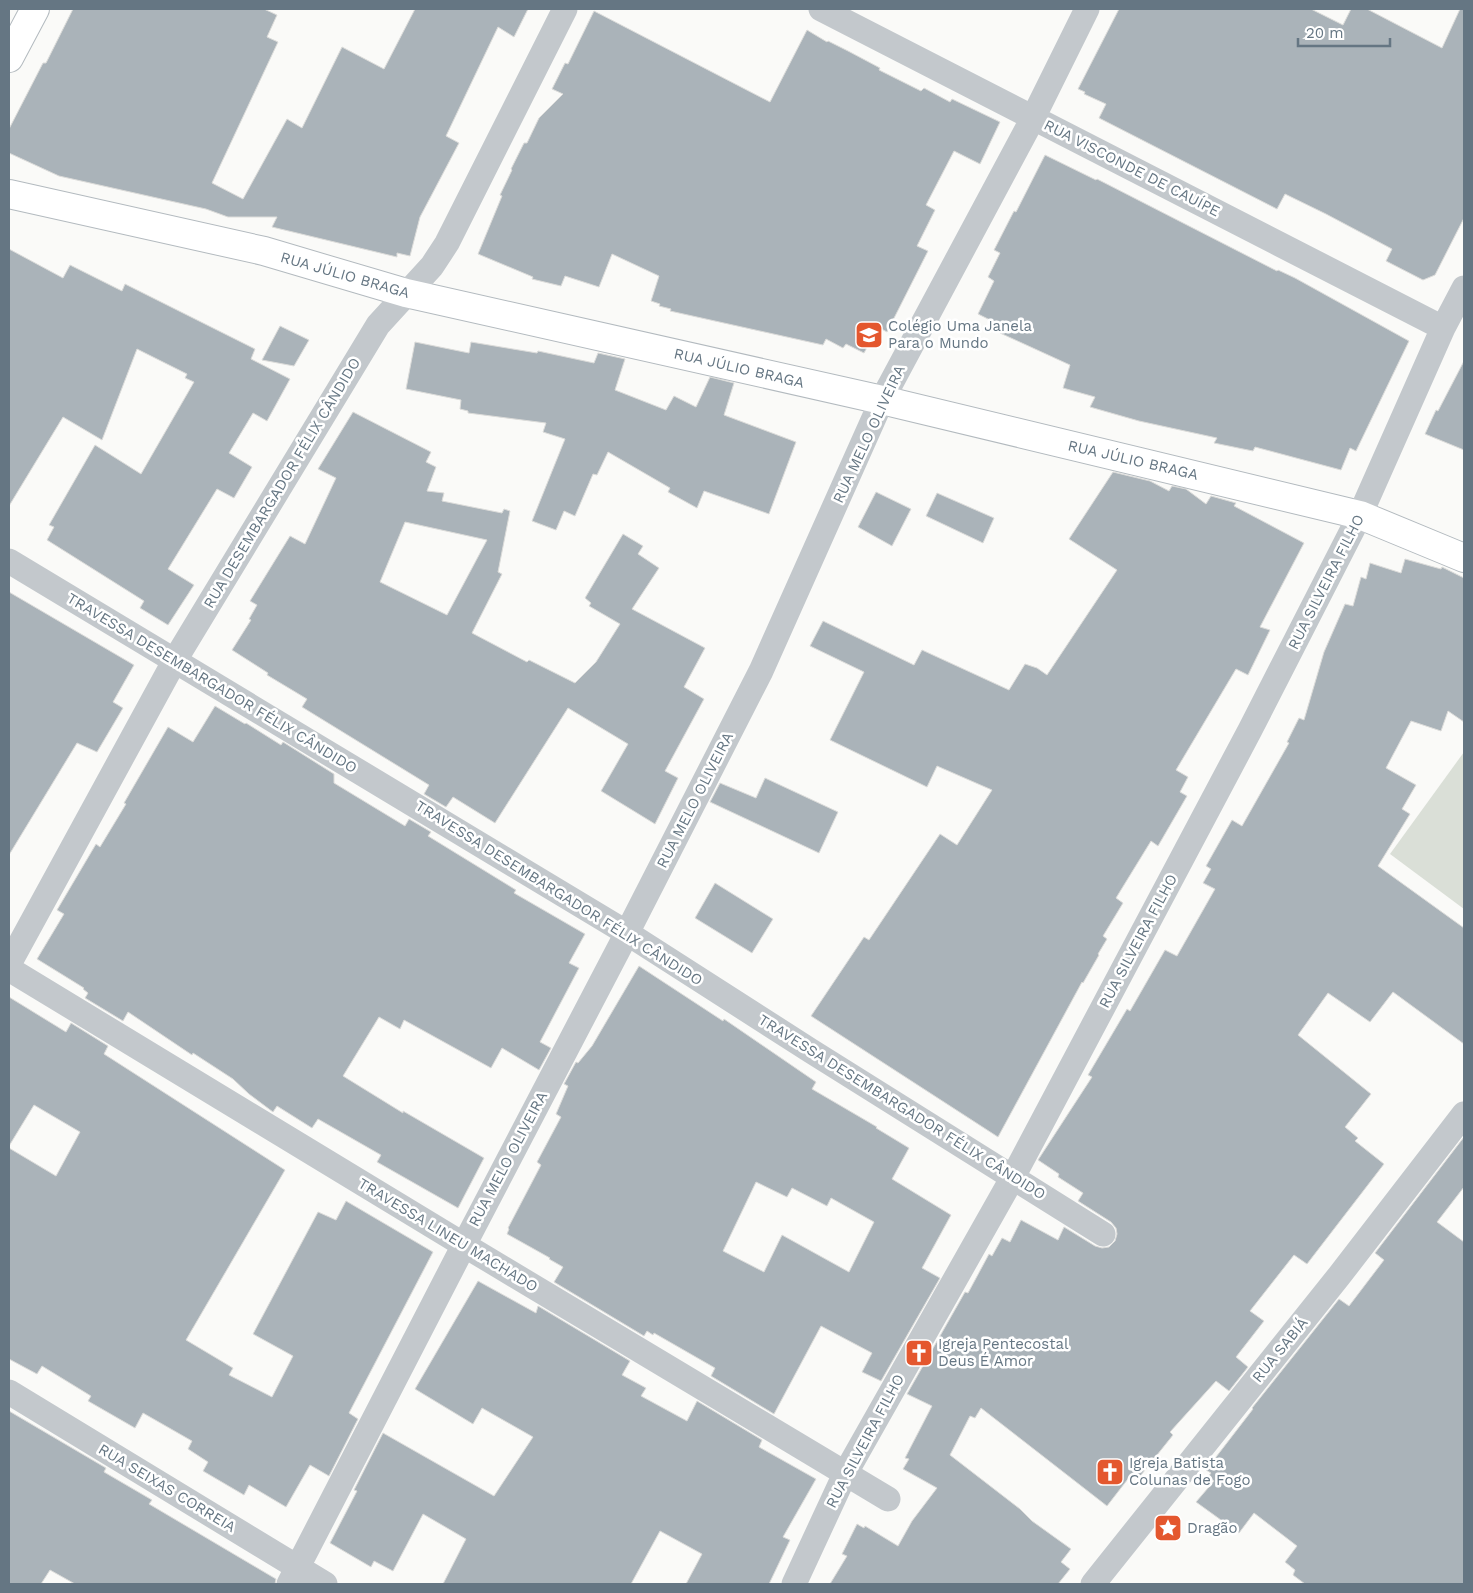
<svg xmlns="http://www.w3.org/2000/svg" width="1473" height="1593" viewBox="0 0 1473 1593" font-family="'Work Sans',sans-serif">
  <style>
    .green { fill: #dadfd7 }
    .building { fill: #aab3b9; stroke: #dcdcda; fill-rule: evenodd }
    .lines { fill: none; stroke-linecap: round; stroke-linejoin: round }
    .secondary-casing { stroke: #b3babf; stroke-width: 30 }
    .street { stroke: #c3c8cc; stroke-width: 25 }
    .secondary { stroke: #fff; stroke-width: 28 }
    .labels { text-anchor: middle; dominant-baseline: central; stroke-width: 5; stroke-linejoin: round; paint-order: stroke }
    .street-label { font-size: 15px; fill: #657683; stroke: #fff }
    .poi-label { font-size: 15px; fill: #657683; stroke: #fff; text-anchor: start }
  </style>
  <rect width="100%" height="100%" fill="#fafaf8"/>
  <!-- green -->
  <path class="green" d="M 1464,752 L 1464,909 L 1390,854 Z"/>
  <!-- building -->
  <path class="building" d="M 73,9 L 264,9 L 277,15 L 267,37 L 278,42 L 212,183 L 243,199 L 287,119 L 302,128 L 342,47 L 384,69 L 415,9 L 528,9 L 514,37 L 498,27 L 446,136 L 459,143 L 420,217 L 410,256 L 397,253 L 397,257 L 272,227 L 277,217 L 228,217 L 206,209 L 59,176 L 9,153 L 9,129 L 43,63 L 46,63 Z
    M 1119,9 L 1311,9 L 1343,25 L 1351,9 L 1367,9 L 1442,48 L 1460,9 L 1464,9 L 1464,218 L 1435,275 L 1423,280 L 1386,261 L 1392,249 L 1326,214 L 1285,194 L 1277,209 L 1099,118 L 1106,104 L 1084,94 L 1085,92 L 1078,89 Z
    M 594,11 L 770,102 L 807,30 L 827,42 L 828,41 L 848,51 L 880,68 L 879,70 L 921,91 L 924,88 L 950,102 L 952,99 L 1000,122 L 980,164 L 954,151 L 926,205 L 935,210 L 917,246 L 928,251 L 887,332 L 878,327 L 864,353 L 846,344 L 843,348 L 826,339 L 823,345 L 670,311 L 671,309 L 659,306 L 660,304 L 651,301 L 659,276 L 612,254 L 599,287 L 565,276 L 561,286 L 532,279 L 533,277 L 478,254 L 502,196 L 500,195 L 512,170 L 511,169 L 524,143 L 527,143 L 539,118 L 563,94 L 552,89 L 565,63 L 568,64 Z
    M 1045,155 L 1096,180 L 1097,179 L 1277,271 L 1278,270 L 1295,278 L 1409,341 L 1356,451 L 1350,448 L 1341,470 L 1255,447 L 1253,451 L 1214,443 L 1217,438 L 1139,421 L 1090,407 L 1095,397 L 1063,388 L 1070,365 L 1000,333 L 1004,327 L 978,314 L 994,281 L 988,277 L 1000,253 L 994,250 L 1014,211 L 1016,212 Z
    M 9,249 L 63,278 L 70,265 L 122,291 L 125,284 L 255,349 L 251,359 L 290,379 L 267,421 L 253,413 L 229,453 L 252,467 L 234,498 L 217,489 L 168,569 L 194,585 L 168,625 L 140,608 L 144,601 L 47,540 L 54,527 L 49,525 L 95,445 L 141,474 L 194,382 L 185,378 L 187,374 L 137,349 L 102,440 L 63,417 L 9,506 Z
    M 280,326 L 309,340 L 294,366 L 262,360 Z
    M 415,342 L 469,353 L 471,342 L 537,353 L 538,351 L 594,363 L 598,353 L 625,359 L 615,390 L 666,410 L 674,396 L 696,407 L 710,377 L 734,383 L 724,415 L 796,442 L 769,514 L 704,491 L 697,508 L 668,492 L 670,488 L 608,452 L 597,475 L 593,474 L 575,516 L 564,511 L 556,530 L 532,521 L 565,439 L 543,432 L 546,423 L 468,413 L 468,411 L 460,409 L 461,400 L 406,389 Z
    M 1464,361 L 1464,450 L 1425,434 L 1436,410 L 1438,411 Z
    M 353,412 L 431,452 L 426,462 L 436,467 L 427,491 L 444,493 L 442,501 L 502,513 L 504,509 L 510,511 L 498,572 L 502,574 L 472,633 L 527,662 L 529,660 L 575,683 L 596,662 L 620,624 L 589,606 L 591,603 L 585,598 L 623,534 L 643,546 L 638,554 L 659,568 L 632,609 L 705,648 L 684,687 L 704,699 L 665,771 L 678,778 L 655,824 L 601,791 L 628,744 L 568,708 L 495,823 L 453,797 L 446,807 L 424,794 L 429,785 L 302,707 L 307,699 L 267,675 L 268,673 L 232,650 L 251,620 L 249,619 L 257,605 L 250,601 L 290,536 L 305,544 L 336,478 L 318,469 ZM 405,522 L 487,540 L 447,615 L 380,582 Z
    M 1113,472 L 1150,481 L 1169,491 L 1172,486 L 1186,489 L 1206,504 L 1211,496 L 1236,503 L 1234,506 L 1304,543 L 1260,627 L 1270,630 L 1248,675 L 1236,669 L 1176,770 L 1188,777 L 1180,792 L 1187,796 L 1158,846 L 1151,841 L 1116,898 L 1123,903 L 1103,936 L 1107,939 L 1098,954 L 1099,955 L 1083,983 L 1082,982 L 998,1137 L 811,1016 L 864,937 L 869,940 L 940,834 L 957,845 L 992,790 L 937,766 L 927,787 L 830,740 L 864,672 L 810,646 L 823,621 L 914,665 L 922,650 L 1009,690 L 1025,664 L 1037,668 L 1047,675 L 1117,570 L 1069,539 Z
    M 876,492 L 911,509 L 892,546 L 858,527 Z
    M 937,493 L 994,518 L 983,543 L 926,516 Z
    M 1405,559 L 1441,569 L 1442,567 L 1464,578 L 1464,722 L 1448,711 L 1441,731 L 1411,721 L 1386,768 L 1416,785 L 1402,809 L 1410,814 L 1378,866 L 1464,928 L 1464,1044 L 1393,992 L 1370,1022 L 1328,993 L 1298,1035 L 1371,1094 L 1345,1127 L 1358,1138 L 1355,1141 L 1384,1164 L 1307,1264 L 1294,1255 L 1250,1311 L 1264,1321 L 1236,1357 L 1248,1367 L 1229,1391 L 1216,1381 L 1170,1432 L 1173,1435 L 1137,1480 L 1131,1475 L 1107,1506 L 981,1408 L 975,1418 L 970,1416 L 950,1455 L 1020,1509 L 1032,1521 L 1071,1549 L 1061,1562 L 1070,1569 L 1058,1584 L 830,1584 L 847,1556 L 842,1554 L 857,1524 L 864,1528 L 865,1526 L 898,1546 L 912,1521 L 937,1488 L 903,1469 L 909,1459 L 905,1458 L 932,1406 L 907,1394 L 965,1292 L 968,1293 L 989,1254 L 992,1256 L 1002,1238 L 1010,1242 L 1021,1220 L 1058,1240 L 1064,1227 L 1095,1246 L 1102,1248 L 1109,1247 L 1115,1241 L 1117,1234 L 1116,1228 L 1111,1222 L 1078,1201 L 1083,1193 L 1058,1177 L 1059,1174 L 1038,1160 L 1092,1077 L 1088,1075 L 1127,1009 L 1130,1011 L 1165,950 L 1177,956 L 1215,889 L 1203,883 L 1211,869 L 1206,866 L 1232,820 L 1242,826 L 1289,743 L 1287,742 L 1299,718 L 1304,720 L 1324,652 L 1345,604 L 1353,606 L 1361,577 L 1366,579 L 1370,563 L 1401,573 Z
    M 9,592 L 134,665 L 113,702 L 123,708 L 97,752 L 77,743 L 9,855 Z
    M 215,706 L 245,724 L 246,723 L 281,745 L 283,742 L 334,774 L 334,783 L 405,826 L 409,819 L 431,832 L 428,836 L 516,890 L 514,893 L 585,934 L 569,963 L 579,968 L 540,1042 L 551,1048 L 539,1070 L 502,1048 L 491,1068 L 404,1020 L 400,1029 L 379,1017 L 343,1076 L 403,1113 L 403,1111 L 484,1158 L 458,1208 L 377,1162 L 381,1155 L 318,1119 L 312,1128 L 277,1106 L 273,1112 L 249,1094 L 233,1079 L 193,1053 L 192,1055 L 128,1012 L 123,1021 L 85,998 L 88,993 L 83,989 L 84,988 L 37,959 L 64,914 L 57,910 L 96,844 L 100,847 L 126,804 L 124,803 L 168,727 L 193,742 Z
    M 765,778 L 838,812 L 819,853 L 710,802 L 720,783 L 756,798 Z
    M 715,883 L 773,919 L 752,953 L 695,918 Z
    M 639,966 L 723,1021 L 724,1019 L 816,1082 L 812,1089 L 877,1127 L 876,1128 L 909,1148 L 892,1179 L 951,1215 L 922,1268 L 940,1278 L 881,1381 L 862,1372 L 872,1353 L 821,1326 L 774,1414 L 711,1376 L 715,1368 L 654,1333 L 653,1335 L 647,1331 L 644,1336 L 554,1282 L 563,1267 L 549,1259 L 550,1258 L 507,1234 L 509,1229 L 508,1228 L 541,1165 L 537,1162 L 561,1117 L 556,1114 L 568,1086 L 564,1084 L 576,1062 L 578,1063 L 592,1046 ZM 756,1182 L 787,1197 L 792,1188 L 827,1206 L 831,1198 L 874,1222 L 849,1272 L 782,1235 L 764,1272 L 723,1251 Z
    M 9,997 L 66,1032 L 71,1023 L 108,1046 L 104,1054 L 285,1170 L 186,1340 L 233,1368 L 229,1375 L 272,1397 L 293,1356 L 253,1334 L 318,1212 L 336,1220 L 346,1201 L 433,1252 L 349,1413 L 358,1419 L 329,1476 L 310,1465 L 286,1507 L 249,1485 L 244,1495 L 203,1471 L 208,1462 L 188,1449 L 192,1441 L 143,1413 L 135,1428 L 88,1401 L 91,1396 L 42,1366 L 37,1374 L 9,1359 L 9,1148 L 56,1176 L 80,1132 L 34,1105 L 9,1146 Z
    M 1464,1137 L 1464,1187 L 1437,1222 L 1464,1242 L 1464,1584 L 1305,1584 L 1293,1575 L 1295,1570 L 1285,1562 L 1297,1546 L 1254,1513 L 1239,1533 L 1196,1502 L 1214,1481 L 1208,1477 L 1211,1473 L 1206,1470 L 1253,1409 L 1252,1408 L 1339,1299 L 1349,1306 L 1384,1260 L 1375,1253 Z
    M 478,1281 L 536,1313 L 538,1306 L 630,1361 L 622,1375 L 646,1388 L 641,1396 L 687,1421 L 697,1401 L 762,1440 L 759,1447 L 816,1479 L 783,1537 L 790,1540 L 769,1584 L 686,1584 L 702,1554 L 660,1531 L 631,1584 L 443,1584 L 466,1539 L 423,1514 L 393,1571 L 374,1561 L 371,1567 L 330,1543 L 357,1491 L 354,1490 L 383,1433 L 494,1496 L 533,1437 L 482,1408 L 473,1424 L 415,1389 Z
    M 9,1411 L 106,1468 L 104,1472 L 152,1500 L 149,1504 L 276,1579 L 275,1584 L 75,1584 L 50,1570 L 41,1584 L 9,1584 Z"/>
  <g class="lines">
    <defs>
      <path id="secondary" d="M 9,58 L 35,9
        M 9,194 L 264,251 L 406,293 L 882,400 L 1360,515 L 1464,558"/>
    </defs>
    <!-- secondary casing -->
    <use href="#secondary" class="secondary-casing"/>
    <!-- street -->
    <path class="street" d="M 821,9 L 1443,328
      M 9,561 L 627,933 L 811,1051 L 1103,1234
      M 9,964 L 175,660 L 378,325 L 432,266 L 447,243 L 565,9
      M 9,969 L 464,1245 L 888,1499
      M 9,1392 L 325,1584
      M 289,1584 L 464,1245 L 627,933 L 761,671 L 882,400 L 1033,118 L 1087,9
      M 794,1584 L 845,1474 L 1013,1177 L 1250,730 L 1360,515 L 1443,328 L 1464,288
      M 1093,1584 L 1339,1276 L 1464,1114"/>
    <!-- secondary -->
    <use href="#secondary" class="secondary"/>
  </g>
  <!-- icons -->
  <defs>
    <symbol id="school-square" viewBox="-11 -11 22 22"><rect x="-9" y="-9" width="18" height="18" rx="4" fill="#e4572e" stroke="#fff"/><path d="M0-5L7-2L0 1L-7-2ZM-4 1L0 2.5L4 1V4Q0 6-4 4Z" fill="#fff"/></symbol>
    <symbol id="church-square" viewBox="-11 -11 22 22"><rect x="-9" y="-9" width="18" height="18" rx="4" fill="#e4572e" stroke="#fff"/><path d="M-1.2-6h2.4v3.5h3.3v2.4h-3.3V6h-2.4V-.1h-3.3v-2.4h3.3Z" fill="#fff"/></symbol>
    <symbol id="sight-square" viewBox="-11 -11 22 22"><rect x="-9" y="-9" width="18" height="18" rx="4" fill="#e4572e" stroke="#fff"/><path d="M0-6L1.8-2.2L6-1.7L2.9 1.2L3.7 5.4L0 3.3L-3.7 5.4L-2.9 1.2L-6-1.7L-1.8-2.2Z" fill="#fff"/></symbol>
  </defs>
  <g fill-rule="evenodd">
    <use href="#school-square" x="853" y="319" width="32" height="32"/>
    <use href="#church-square" x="903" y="1337" width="32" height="32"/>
    <use href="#church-square" x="1094" y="1456" width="32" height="32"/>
    <use href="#sight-square" x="1152" y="1512" width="32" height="32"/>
  </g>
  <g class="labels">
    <!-- street labels -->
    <g class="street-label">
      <text transform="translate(1132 168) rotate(27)">RUA VISCONDE DE CAUÍPE</text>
      <text transform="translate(345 275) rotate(16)">RUA JÚLIO BRAGA</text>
      <text transform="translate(739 368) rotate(13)">RUA JÚLIO BRAGA</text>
      <text transform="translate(869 434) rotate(-65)">RUA MELO OLIVEIRA</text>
      <text transform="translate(1133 460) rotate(13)">RUA JÚLIO BRAGA</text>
      <text transform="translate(282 483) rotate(-59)">RUA DESEMBARGADOR FÉLIX CÂNDIDO</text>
      <text transform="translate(1326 582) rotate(-63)">RUA SILVEIRA FILHO</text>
      <text transform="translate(212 683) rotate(31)">TRAVESSA DESEMBARGADOR FÉLIX CÂNDIDO</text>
      <text transform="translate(695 800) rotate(-63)">RUA MELO OLIVEIRA</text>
      <text transform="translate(559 893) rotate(32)">TRAVESSA DESEMBARGADOR FÉLIX CÂNDIDO</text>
      <text transform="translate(1138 941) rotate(-62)">RUA SILVEIRA FILHO</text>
      <text transform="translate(902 1107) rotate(32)">TRAVESSA DESEMBARGADOR FÉLIX CÂNDIDO</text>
      <text transform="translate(508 1159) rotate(-62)">RUA MELO OLIVEIRA</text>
      <text transform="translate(448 1235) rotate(31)">TRAVESSA LINEU MACHADO</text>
      <text transform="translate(1280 1350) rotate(-51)">RUA SABIÁ</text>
      <text transform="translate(865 1441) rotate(-62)">RUA SILVEIRA FILHO</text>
      <text transform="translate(167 1488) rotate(31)">RUA SEIXAS CORREIA</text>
    </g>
    <!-- poi labels -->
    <g class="poi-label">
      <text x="888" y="326">Colégio Uma Janela<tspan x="888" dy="17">Para o Mundo</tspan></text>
      <text x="938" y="1344">Igreja Pentecostal<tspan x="938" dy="17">Deus É Amor</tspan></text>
      <text x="1129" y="1463">Igreja Batista<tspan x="1129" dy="17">Colunas de Fogo</tspan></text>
      <text x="1187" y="1528">Dragão</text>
    </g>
  </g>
  <!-- border -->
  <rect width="1473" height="1593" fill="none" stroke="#657683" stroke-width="20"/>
  <!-- scale -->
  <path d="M1298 38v8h92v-8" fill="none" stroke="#657683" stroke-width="2.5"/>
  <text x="1306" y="38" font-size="15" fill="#657683" stroke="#ffffff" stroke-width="4" paint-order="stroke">20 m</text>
</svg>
